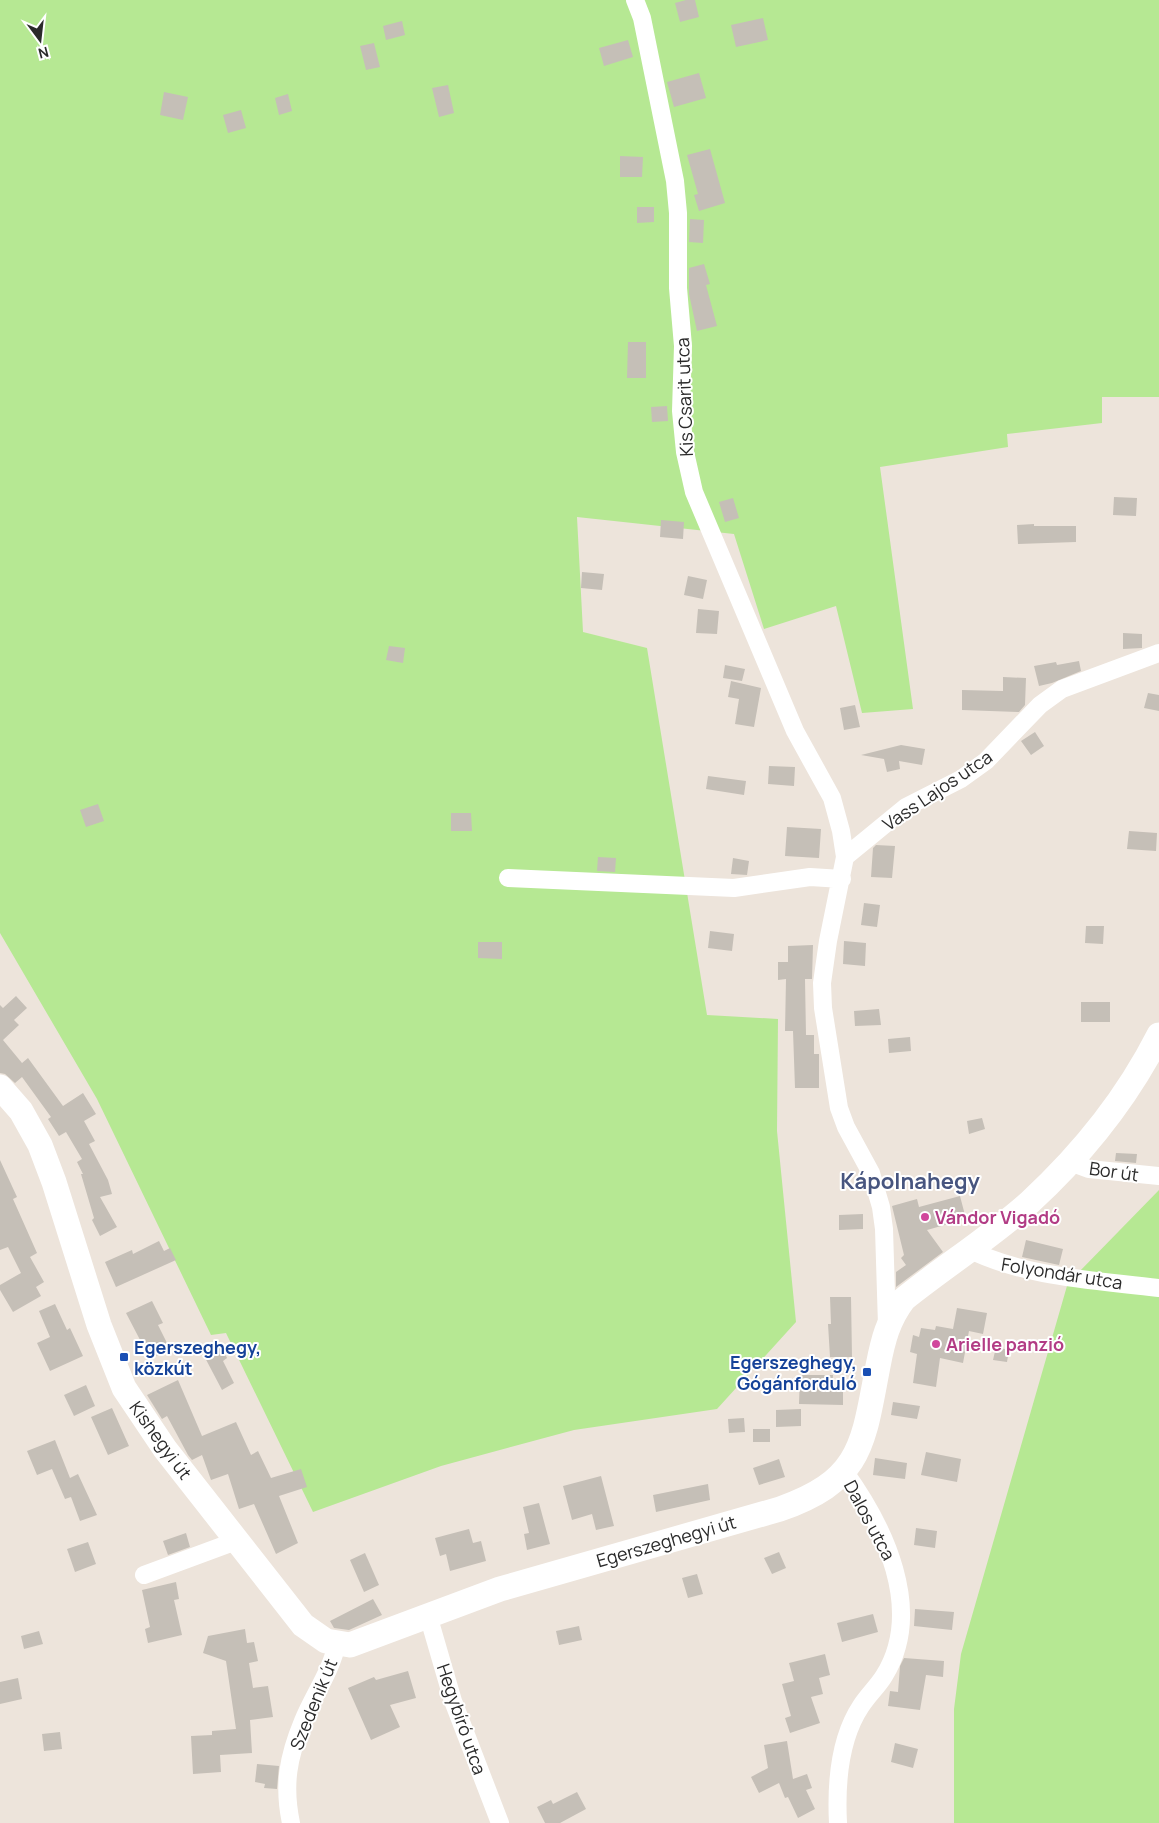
<svg xmlns="http://www.w3.org/2000/svg" width="1159" height="1823" viewBox="0 0 1159 1823" font-family="Manrope,sans-serif">
  <style>
    .green { fill: #b6e893 }
    .building { fill: #c5bfb7 }
    .lines { fill: none; stroke-linecap: round; stroke-linejoin: round }
    .street { stroke: #fff; stroke-width: 18 }
    .secondary { stroke: #fff; stroke-width: 25 }
    .hotel-dot { fill: #d1479c; stroke: #fff; stroke-width: 2 }
    .transit-dot { fill: #1a4fb4; stroke: #fff; stroke-width: 2 }
    .labels { text-anchor: middle; dominant-baseline: central; stroke-width: 4; stroke-linejoin: round; paint-order: stroke }
    .street-label { font-size: 18px; fill: #2a2a2a; stroke: #fff }
    .hotel-label { font-size: 18px; font-weight: bold; fill: #b23c85; stroke: #fff; text-anchor: start }
    .transit-label { font-size: 18px; font-weight: bold; fill: #164399; stroke: #fff; text-anchor: start }
    .district-label { font-size: 22px; font-weight: bold; fill: #47557f; stroke: #fff }
  </style>
  <rect width="100%" height="100%" fill="#ede4db"/>
  <!-- green -->
  <path class="green" d="M 0,0 L 1159,0 L 1159,397 L 1102,397 L 1102,423 L 1007,434 L 1008,447 L 880,467 L 913,709 L 862,713 L 836,606 L 764,629 L 734,534 L 577,517 L 583,632 L 647,648 L 707,1015 L 778,1019 L 777,1131 L 796,1322 L 717,1409 L 574,1430 L 441,1466 L 313,1512 L 226,1333 L 211,1335 L 97,1099 L 0,933 Z
    M 1159,1190 L 1159,1823 L 954,1823 L 954,1709 L 961,1654 L 1071,1272 L 1078,1273 Z"/>
  <!-- building -->
  <path class="building" d="M 686,0 L 695,0 L 699,17 L 680,22 L 675,3 Z
    M 763,18 L 768,40 L 736,47 L 731,25 Z
    M 402,21 L 405,35 L 386,40 L 383,26 Z
    M 628,40 L 633,57 L 604,66 L 599,48 Z
    M 374,43 L 380,67 L 366,70 L 360,46 Z
    M 699,73 L 706,98 L 674,107 L 667,82 Z
    M 448,85 L 454,113 L 439,117 L 432,88 Z
    M 164,92 L 188,97 L 183,120 L 160,115 Z
    M 288,94 L 292,111 L 279,115 L 275,98 Z
    M 241,110 L 246,128 L 228,133 L 223,115 Z
    M 710,149 L 725,203 L 699,211 L 694,195 L 698,194 L 687,155 Z
    M 620,156 L 643,157 L 642,177 L 620,177 Z
    M 637,207 L 654,207 L 654,222 L 637,223 Z
    M 690,219 L 704,220 L 703,243 L 689,242 Z
    M 704,264 L 710,284 L 706,285 L 717,326 L 697,331 L 689,294 L 689,268 Z
    M 628,342 L 646,342 L 646,378 L 627,378 Z
    M 667,406 L 668,421 L 652,422 L 651,407 Z
    M 1114,497 L 1137,498 L 1136,516 L 1113,515 Z
    M 733,498 L 739,518 L 725,522 L 719,502 Z
    M 661,520 L 684,522 L 683,539 L 660,537 Z
    M 1034,524 L 1034,526 L 1076,526 L 1076,542 L 1018,544 L 1017,525 Z
    M 582,572 L 604,574 L 602,590 L 581,588 Z
    M 688,576 L 707,580 L 703,599 L 684,595 Z
    M 698,609 L 719,611 L 717,634 L 696,633 Z
    M 1123,633 L 1142,634 L 1142,648 L 1123,649 Z
    M 389,646 L 405,648 L 403,663 L 386,660 Z
    M 1079,661 L 1081,671 L 1052,683 L 1039,686 L 1034,666 L 1056,662 L 1057,665 Z
    M 725,665 L 745,669 L 742,681 L 723,678 Z
    M 1003,677 L 1026,678 L 1025,705 L 1019,712 L 962,710 L 962,690 L 1003,691 Z
    M 731,681 L 761,688 L 754,727 L 735,724 L 739,699 L 728,697 Z
    M 1148,693 L 1159,695 L 1159,711 L 1144,708 Z
    M 855,705 L 860,727 L 844,730 L 840,708 Z
    M 1035,732 L 1044,746 L 1031,755 L 1021,741 Z
    M 901,745 L 925,749 L 922,765 L 899,761 L 900,769 L 887,772 L 884,759 L 861,755 Z
    M 769,766 L 795,767 L 794,786 L 768,784 Z
    M 708,776 L 746,781 L 744,795 L 706,789 Z
    M 98,804 L 104,821 L 86,827 L 80,810 Z
    M 451,813 L 471,813 L 472,831 L 451,831 Z
    M 787,827 L 821,829 L 819,858 L 785,856 Z
    M 1129,831 L 1157,833 L 1156,851 L 1127,849 Z
    M 876,845 L 895,846 L 892,878 L 871,877 L 873,848 Z
    M 598,857 L 616,858 L 615,872 L 597,871 Z
    M 733,858 L 749,861 L 747,875 L 731,874 Z
    M 864,903 L 880,905 L 877,927 L 861,925 Z
    M 1086,926 L 1104,926 L 1103,944 L 1085,943 Z
    M 710,931 L 734,934 L 732,951 L 708,948 Z
    M 844,941 L 866,943 L 865,966 L 843,964 Z
    M 478,942 L 502,942 L 502,959 L 478,958 Z
    M 813,945 L 812,979 L 805,979 L 806,1035 L 814,1035 L 814,1054 L 819,1054 L 819,1088 L 795,1088 L 793,1031 L 785,1031 L 786,979 L 778,980 L 778,962 L 788,962 L 788,946 Z
    M 16,996 L 27,1008 L 14,1020 L 19,1025 L 3,1040 L 22,1063 L 28,1058 L 63,1106 L 83,1093 L 96,1114 L 84,1121 L 95,1141 L 89,1144 L 108,1180 L 112,1194 L 100,1197 L 117,1227 L 100,1236 L 92,1220 L 94,1218 L 81,1174 L 83,1174 L 77,1162 L 82,1159 L 66,1132 L 59,1136 L 48,1119 L 51,1117 L 22,1077 L 15,1083 L 5,1074 L 0,1073 L 0,1005 L 3,1008 Z
    M 1081,1002 L 1110,1002 L 1110,1022 L 1081,1022 Z
    M 879,1009 L 881,1025 L 855,1026 L 854,1011 Z
    M 910,1037 L 911,1051 L 889,1053 L 888,1039 Z
    M 982,1118 L 985,1129 L 969,1134 L 967,1121 Z
    M 1116,1153 L 1137,1154 L 1136,1163 L 1115,1161 Z
    M 0,1160 L 17,1197 L 13,1199 L 37,1253 L 30,1257 L 44,1282 L 36,1287 L 41,1296 L 13,1312 L 0,1290 L 0,1285 L 21,1273 L 8,1247 L 0,1250 Z
    M 960,1196 L 966,1219 L 927,1230 L 943,1252 L 896,1287 L 896,1272 L 906,1265 L 901,1258 L 904,1255 L 892,1206 L 917,1199 L 919,1207 Z
    M 863,1214 L 863,1229 L 839,1230 L 839,1215 Z
    M 1026,1240 L 1063,1249 L 1059,1265 L 1022,1257 Z
    M 159,1241 L 164,1251 L 170,1248 L 176,1260 L 116,1287 L 105,1262 L 132,1250 L 133,1254 Z
    M 830,1297 L 851,1297 L 852,1357 L 830,1357 L 828,1324 L 831,1324 Z
    M 152,1301 L 163,1323 L 158,1325 L 170,1349 L 150,1359 L 126,1313 Z
    M 55,1304 L 67,1330 L 70,1328 L 83,1356 L 50,1371 L 37,1343 L 50,1337 L 39,1311 Z
    M 957,1308 L 987,1313 L 983,1334 L 969,1331 L 963,1363 L 940,1358 L 936,1387 L 913,1383 L 917,1354 L 910,1352 L 913,1335 L 919,1337 L 921,1328 L 935,1330 L 936,1326 L 953,1329 Z
    M 220,1343 L 227,1358 L 223,1361 L 234,1383 L 222,1390 L 202,1352 Z
    M 996,1347 L 1009,1350 L 1007,1362 L 993,1360 Z
    M 800,1375 L 833,1375 L 832,1390 L 843,1390 L 843,1405 L 799,1404 Z
    M 178,1380 L 202,1436 L 236,1422 L 251,1455 L 258,1451 L 271,1478 L 301,1469 L 307,1487 L 279,1496 L 298,1543 L 276,1554 L 254,1504 L 239,1509 L 228,1474 L 211,1480 L 202,1455 L 192,1460 L 188,1455 L 167,1416 L 162,1419 L 147,1395 Z
    M 86,1385 L 95,1406 L 74,1416 L 64,1395 Z
    M 893,1402 L 920,1406 L 917,1419 L 891,1415 Z
    M 112,1408 L 129,1446 L 108,1455 L 91,1417 Z
    M 801,1409 L 801,1426 L 776,1427 L 776,1410 Z
    M 744,1418 L 745,1432 L 729,1433 L 728,1419 Z
    M 753,1429 L 770,1429 L 770,1442 L 753,1442 Z
    M 55,1440 L 70,1478 L 78,1474 L 97,1515 L 80,1521 L 71,1497 L 65,1499 L 52,1469 L 37,1475 L 27,1451 Z
    M 926,1452 L 961,1459 L 957,1482 L 921,1475 Z
    M 875,1458 L 907,1463 L 905,1479 L 873,1475 Z
    M 779,1459 L 785,1477 L 759,1485 L 753,1468 Z
    M 601,1476 L 614,1526 L 596,1530 L 592,1514 L 572,1520 L 563,1486 Z
    M 708,1484 L 710,1500 L 656,1512 L 653,1495 Z
    M 539,1503 L 550,1544 L 527,1550 L 524,1534 L 529,1533 L 523,1507 Z
    M 916,1528 L 937,1531 L 935,1548 L 914,1545 Z
    M 469,1529 L 473,1543 L 481,1541 L 486,1561 L 450,1571 L 446,1554 L 440,1556 L 435,1538 Z
    M 186,1533 L 190,1547 L 168,1555 L 163,1541 Z
    M 88,1542 L 96,1564 L 75,1572 L 67,1549 Z
    M 779,1552 L 786,1568 L 772,1574 L 764,1558 Z
    M 365,1553 L 379,1585 L 364,1592 L 350,1560 Z
    M 697,1574 L 703,1594 L 688,1598 L 682,1578 Z
    M 176,1582 L 179,1599 L 174,1600 L 182,1635 L 148,1643 L 145,1629 L 150,1627 L 142,1590 Z
    M 373,1599 L 382,1615 L 349,1630 L 334,1628 L 330,1621 Z
    M 915,1609 L 954,1612 L 952,1630 L 914,1626 Z
    M 873,1614 L 878,1632 L 842,1642 L 837,1623 Z
    M 579,1626 L 582,1640 L 559,1645 L 556,1631 Z
    M 245,1629 L 247,1643 L 254,1642 L 258,1661 L 249,1663 L 253,1688 L 268,1686 L 273,1717 L 250,1720 L 252,1753 L 220,1755 L 221,1772 L 193,1774 L 191,1736 L 212,1735 L 212,1731 L 236,1729 L 226,1661 L 203,1653 L 208,1636 Z
    M 39,1631 L 43,1644 L 24,1649 L 21,1636 Z
    M 825,1654 L 830,1675 L 819,1678 L 823,1694 L 811,1697 L 820,1723 L 790,1733 L 785,1718 L 791,1716 L 782,1684 L 794,1681 L 789,1663 Z
    M 904,1658 L 944,1661 L 943,1677 L 926,1675 L 920,1710 L 888,1706 L 890,1691 L 898,1692 L 900,1666 Z
    M 408,1671 L 416,1698 L 390,1705 L 400,1727 L 371,1740 L 348,1688 L 374,1677 L 376,1680 Z
    M 18,1678 L 22,1699 L 0,1704 L 0,1682 Z
    M 60,1732 L 62,1749 L 44,1751 L 42,1734 Z
    M 787,1741 L 793,1779 L 807,1774 L 812,1788 L 806,1790 L 815,1809 L 798,1818 L 788,1797 L 785,1798 L 779,1783 L 759,1793 L 751,1777 L 768,1768 L 764,1745 Z
    M 895,1743 L 918,1749 L 913,1768 L 891,1762 Z
    M 257,1764 L 279,1766 L 277,1789 L 264,1788 L 265,1784 L 255,1782 Z
    M 577,1792 L 586,1809 L 560,1823 L 545,1823 L 537,1807 L 551,1800 L 553,1804 Z"/>
  <g class="lines">
    <!-- street -->
    <path class="street" d="M 635,0 L 642,18 L 675,181 L 678,213 L 678,288 L 683,346 L 681,411 L 685,452 L 694,492 L 795,731 L 832,798 L 841,831 L 845,857 L 828,941 L 822,983 L 823,1008 L 839,1108 L 846,1127 L 871,1173 L 881,1207 L 884,1229 L 887,1325
      M 845,857 L 906,807 L 961,779 L 986,761 L 1040,705 L 1062,689 L 1159,653
      M 508,878 L 734,888 L 810,877 L 842,879
      M 1070,1162 L 1089,1169 L 1159,1176
      M 968,1249 C 1027,1278 1095,1280 1159,1288
      M 144,1575 L 236,1541
      M 428,1615 L 453,1701 L 500,1823
      M 291,1823 C 283,1785 288,1757 303,1721 C 314,1694 331,1672 337,1643
      M 838,1823 C 836,1784 839,1739 861,1706 C 868,1695 878,1686 884,1676 C 925,1610 884,1526 844,1471"/>
    <!-- secondary -->
    <path class="secondary" d="M 0,1087 L 21,1111 L 40,1145 L 54,1182 L 99,1325 L 124,1388 L 165,1449 L 303,1625 L 326,1641 L 350,1645 L 500,1589 L 780,1509 C 863,1480 863,1443 878,1366 C 883,1340 888,1320 904,1299 C 945,1266 991,1237 1030,1202 C 1082,1154 1127,1098 1159,1035"/>
  </g>
  <!-- markers -->
  <g class="hotel-dot">
    <circle cx="925" cy="1217" r="5"/>
    <circle cx="936" cy="1344" r="5"/>
  </g>
  <g class="transit-dot">
    <rect x="119" y="1352" width="10" height="10" rx="2.5"/>
    <rect x="862" y="1367" width="10" height="10" rx="2.5"/>
  </g>
  <g class="labels">
    <!-- street labels -->
    <g class="street-label">
      <text transform="translate(684 397) rotate(-92)">Kis Csarit utca</text>
      <text transform="translate(937 790) rotate(-34)">Vass Lajos utca</text>
      <text transform="translate(1114 1171) rotate(8)">Bor út</text>
      <text transform="translate(1062 1273) rotate(9)">Folyondár utca</text>
      <text transform="translate(161 1440) rotate(54)">Kishegyi út</text>
      <text transform="translate(870 1520) rotate(62)">Dalos utca</text>
      <text transform="translate(666 1541) rotate(-16)">Egerszeghegyi út</text>
      <text transform="translate(313 1704) rotate(-68)">Szedenik út</text>
      <text transform="translate(462 1719) rotate(71)">Hegybíró utca</text>
    </g>
    <!-- hotel labels -->
    <g class="hotel-label">
      <text x="935" y="1217">Vándor Vigadó</text>
      <text x="946" y="1344">Arielle panzió</text>
    </g>
    <!-- transit labels -->
    <g class="transit-label">
      <text x="134" y="1347">Egerszeghegy,<tspan x="134" dy="21">közkút</tspan></text>
      <text x="857" y="1362" text-anchor="end">Egerszeghegy,<tspan x="857" dy="21">Gógánforduló</tspan></text>
    </g>
    <!-- district labels -->
    <g class="district-label">
      <text x="910" y="1181">Kápolnahegy</text>
    </g>
  </g>
  <!-- north arrow -->
  <g transform="translate(40 40) rotate(165)" stroke="#ffffff" stroke-width="4" paint-order="stroke">
  <path d="M0-4L9 19L0 12L-9 19Z" fill="#2a2a2a"/>
  <text y="-8" font-size="14" font-weight="bold" text-anchor="middle" fill="#2a2a2a">N</text>
  </g>
</svg>
